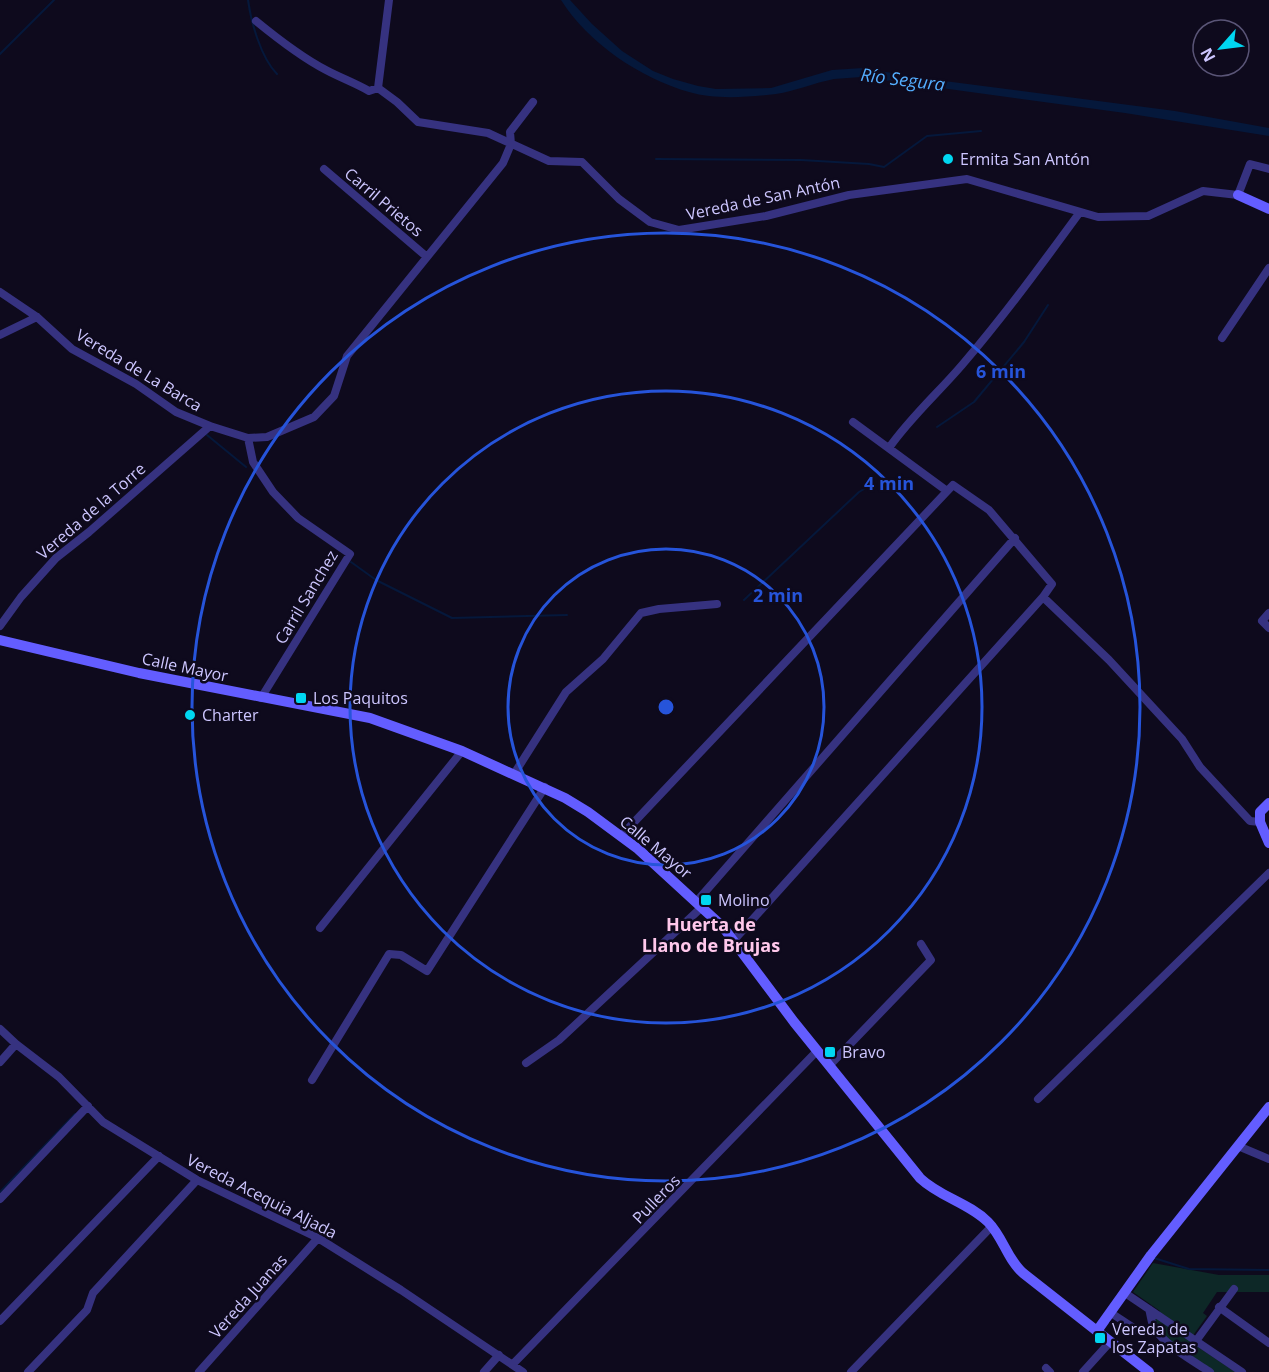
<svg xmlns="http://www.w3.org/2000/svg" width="1269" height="1372" viewBox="0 0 1269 1372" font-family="'Open Sans',sans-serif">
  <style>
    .green { fill: #0d2827 }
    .water { fill: #05183b }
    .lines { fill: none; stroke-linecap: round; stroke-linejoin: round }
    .stream { stroke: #05183b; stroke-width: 2 }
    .street { stroke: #363280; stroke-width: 8 }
    .secondary { stroke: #635dff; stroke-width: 10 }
    .ring { fill: none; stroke: #2654da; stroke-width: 3 }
    .poi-dot { fill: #00d7f1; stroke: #0e0a1d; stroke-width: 2 }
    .labels { text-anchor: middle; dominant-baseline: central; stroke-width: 5; stroke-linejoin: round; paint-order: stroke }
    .poi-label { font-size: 16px; fill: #cdc6ff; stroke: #0e0a1d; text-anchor: start }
    .street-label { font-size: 16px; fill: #cdc6ff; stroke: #0e0a1d }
    .water-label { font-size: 18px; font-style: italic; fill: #54aeff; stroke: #0e0a1d }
    .neighbourhood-label { font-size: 18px; font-weight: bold; fill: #ffc8eb; stroke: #0e0a1d }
    .centre { fill: #2654da; stroke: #0e0a1d; stroke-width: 3 }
    .ring-label { font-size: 18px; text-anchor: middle; font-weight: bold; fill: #2654da; stroke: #0e0a1d; stroke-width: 5; stroke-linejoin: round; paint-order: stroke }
  </style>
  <rect width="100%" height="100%" fill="#0e0a1d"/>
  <!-- green -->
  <path class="green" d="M 1153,1263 L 1219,1275 L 1269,1275 L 1269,1292 L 1217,1292 L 1203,1313 L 1207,1316 L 1189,1341 L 1235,1372 L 1213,1372 L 1149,1329 L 1160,1311 L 1133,1292 Z"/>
  <!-- water -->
  <path class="water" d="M 561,0 L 570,0 L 592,24 L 622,51 L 653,71 L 673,79 L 698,86 L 716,89 L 771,88 L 832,70 L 863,68 L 921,78 L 1175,111 L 1269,128 L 1269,136 L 1125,113 L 861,77 C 852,78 843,78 834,79 C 814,83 795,91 776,94 C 748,97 716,100 689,92 C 640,78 588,43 561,0 Z"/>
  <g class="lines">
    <!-- stream -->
    <path class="stream" d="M 248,0 C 251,22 261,58 277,74
      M 0,54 L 54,0
      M 656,159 L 801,160 L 869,164 L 884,167 L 927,136 L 981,131
      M 937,427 L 974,402 L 1024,342 L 1048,305
      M 207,435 L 246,467
      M 351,562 L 376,580 L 452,618 L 567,615
      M 744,600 L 859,492 L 871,485
      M 0,1192 L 75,1114
      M 1154,1258 L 1189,1269 L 1269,1270"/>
    <!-- street -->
    <path class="street" d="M 389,0 L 378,88 L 397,102 L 418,122 L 488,133 L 549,161 L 582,162 L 619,199 L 650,222 L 679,230 L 766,216 L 849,195 L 967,179 L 1098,217 L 1148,216 L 1203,191 L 1238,195 L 1250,164 L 1269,169
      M 256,21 C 278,39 301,57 326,70 C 341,78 355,83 369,91 L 378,88
      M 324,169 L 427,257
      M 0,292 L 37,317 L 72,349 L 136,384 L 176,412 L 210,426 L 248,438 L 267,437 L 314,417 L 334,396 L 347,356 L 503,163 L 511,144 L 510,132 L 533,102
      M 0,335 L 37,317
      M 1222,338 L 1269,268
      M 853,422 L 947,491
      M 248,438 L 253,462 L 273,492 L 298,518 L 350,554 L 261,698
      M 889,448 C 910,418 938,393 962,365 C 1004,316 1042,264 1080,212
      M 1269,613 L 1262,621 L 1269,628
      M 0,626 L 21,597 L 56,558 L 89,532 L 210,426
      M 514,774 L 566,692 L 603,659 L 641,613 L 659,609 L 717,604
      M 621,836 L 953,485 L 989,510 L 1052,584 L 1043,597 L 1109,660 L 1182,739 L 1200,767 L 1250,821 L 1260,822
      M 697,901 L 1015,538
      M 320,928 L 462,751
      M 734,940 L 1043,597
      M 0,1029 L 16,1044 L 59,1077 L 103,1122 L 197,1180 L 318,1238 L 401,1290 L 523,1372
      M 0,1062 L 16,1044
      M 526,1063 L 559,1040 L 702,907
      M 829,1066 L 931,960 L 921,944
      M 312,1080 L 389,954 L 401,955 L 427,971 L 545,787
      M 1038,1099 L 1269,873
      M 1238,1146 L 1269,1159
      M 0,1199 L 88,1106
      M 1125,1293 L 1242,1372
      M 1219,1307 L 1269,1343
      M 1149,1309 C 1151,1315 1151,1322 1154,1328 C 1165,1345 1193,1361 1210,1372
      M 1111,1313 L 1140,1332
      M 0,1321 L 159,1156
      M 1196,1341 L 1234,1289
      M 513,1364 L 817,1051
      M 1046,1368 L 1050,1372
      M 28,1372 L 87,1310 L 93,1293 L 197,1180
      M 199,1372 L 318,1238
      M 484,1372 L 499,1355
      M 851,1372 L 992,1226
      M 1083,1372 L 1111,1341"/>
    <!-- secondary -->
    <path class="secondary" d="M 1238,195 L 1269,209
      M 0,640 L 139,673 L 370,718 L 462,751 L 565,798 L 588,812 L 638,849 L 723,927 L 794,1022 L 920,1178 C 940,1197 969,1203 988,1222 C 1003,1237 1007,1259 1023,1273 L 1149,1372
      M 1269,803 L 1260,812 L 1260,822 L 1269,843
      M 1097,1331 L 1151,1255 L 1269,1107"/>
  </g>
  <!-- distance rings -->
  <g class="ring">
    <circle cx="666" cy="707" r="158"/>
    <circle cx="666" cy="707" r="316"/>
    <circle cx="666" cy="707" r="474"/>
  </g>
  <!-- markers -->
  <g class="poi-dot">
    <circle cx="948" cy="159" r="6"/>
    <rect x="295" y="692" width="12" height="12" rx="3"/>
    <circle cx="190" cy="715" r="6"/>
    <rect x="700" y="894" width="12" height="12" rx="3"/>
    <rect x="824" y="1046" width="12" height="12" rx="3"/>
    <rect x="1094" y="1332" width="12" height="12" rx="3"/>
  </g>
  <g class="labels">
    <!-- poi labels -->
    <g class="poi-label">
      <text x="960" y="159">Ermita San Antón</text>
      <text x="313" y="698">Los Paquitos</text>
      <text x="202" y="715">Charter</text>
      <text x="718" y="900">Molino</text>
      <text x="842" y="1052">Bravo</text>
      <text x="1112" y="1329">Vereda de<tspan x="1112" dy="18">los Zapatas</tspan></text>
    </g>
    <!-- street labels -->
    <g class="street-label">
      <text transform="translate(763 198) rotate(-12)">Vereda de San Antón</text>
      <text transform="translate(384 202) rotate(40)">Carril Prietos</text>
      <text transform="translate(139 370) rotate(31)">Vereda de La Barca</text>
      <text transform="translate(91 511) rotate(-41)">Vereda de la Torre</text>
      <text transform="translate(306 597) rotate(-59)">Carril Sanchez</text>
      <text transform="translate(185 667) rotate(12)">Calle Mayor</text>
      <text transform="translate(656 847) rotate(40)">Calle Mayor</text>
      <text transform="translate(262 1196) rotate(27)">Vereda Acequia Aljada</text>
      <text transform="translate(656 1199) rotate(-46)">Pulleros</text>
      <text transform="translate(248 1296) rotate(-48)">Vereda Juanas</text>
    </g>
    <!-- water labels -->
    <g class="water-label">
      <text transform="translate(903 79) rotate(7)">Río Segura</text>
    </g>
    <!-- neighbourhood labels -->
    <g class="neighbourhood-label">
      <text x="711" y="924">Huerta de<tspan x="711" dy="21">Llano de Brujas</tspan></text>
    </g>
  </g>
  <circle cx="666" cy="707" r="9" class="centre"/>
  <g class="ring-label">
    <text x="1001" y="378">6 min</text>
    <text x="889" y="490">4 min</text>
    <text x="778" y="602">2 min</text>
  </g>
  <!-- north arrow -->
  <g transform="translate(1221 48) rotate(242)"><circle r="28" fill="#0e0a1d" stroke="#5a5577" stroke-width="1.5"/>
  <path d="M0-4.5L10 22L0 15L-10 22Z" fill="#00d7f1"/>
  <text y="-9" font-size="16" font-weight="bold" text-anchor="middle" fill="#cdc6ff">N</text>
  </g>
</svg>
